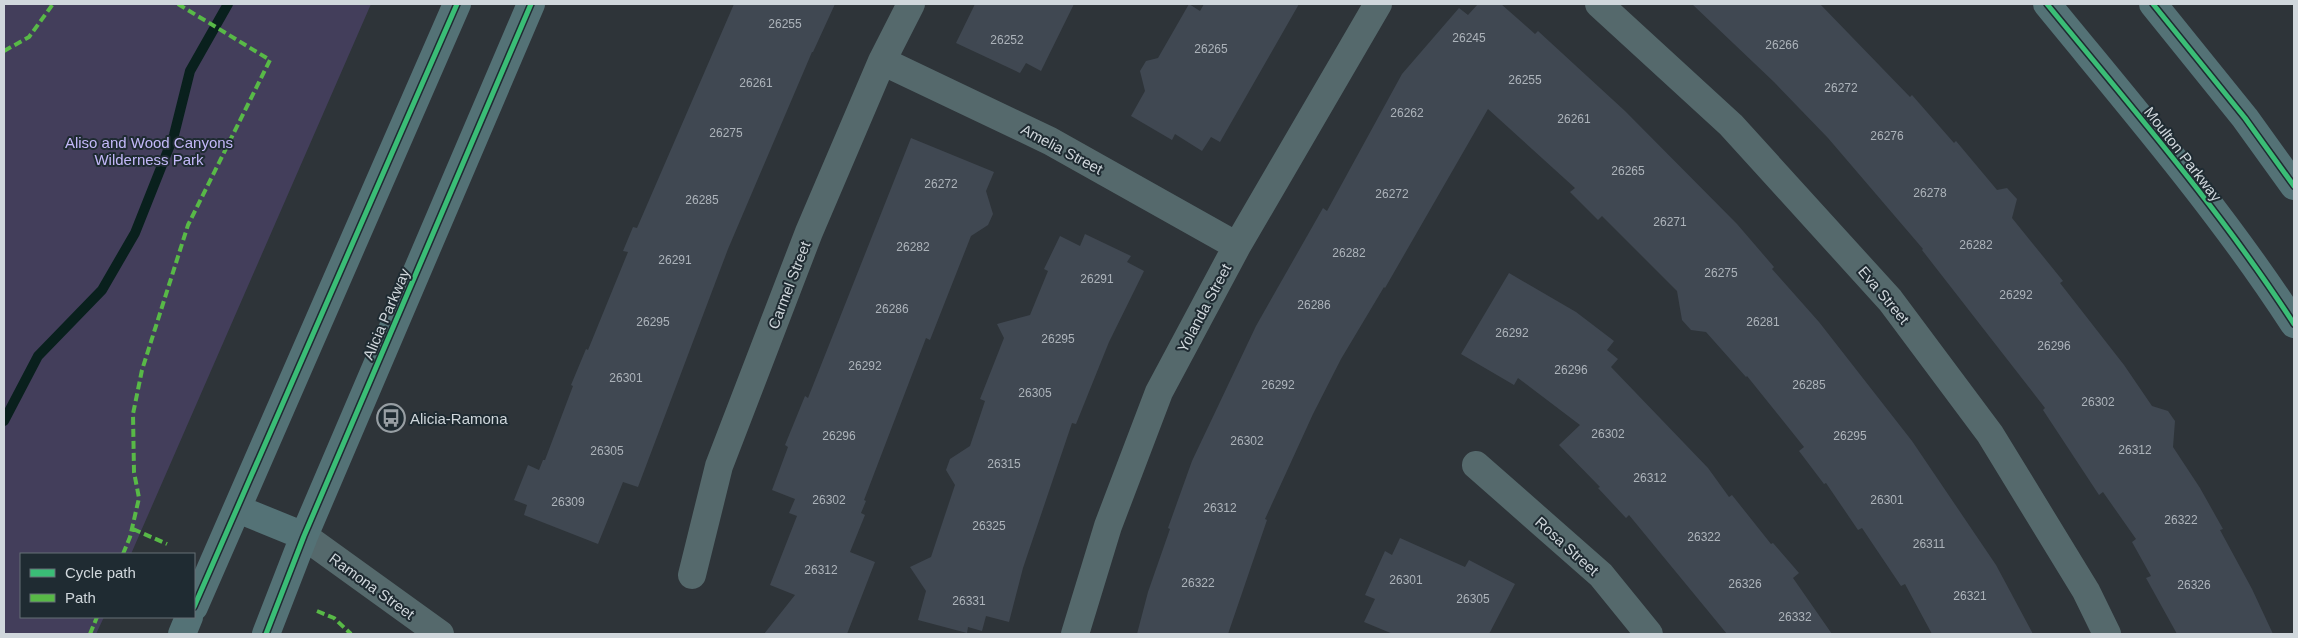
<svg xmlns="http://www.w3.org/2000/svg" width="2298" height="638" viewBox="0 0 2298 638" font-family="Helvetica,sans-serif">
  <style>
    .green { fill: #433e5b }
    .lines { fill: none; stroke-linecap: round; stroke-linejoin: round }
    .stream { stroke: #09201d; stroke-width: 10 }
    .building { fill: #404852 }
    .minor { stroke: #55696c; stroke-width: 28 }
    .major { stroke: #547276; stroke-width: 28 }
    .quiet { stroke: #58b947; stroke-width: 4; stroke-dasharray: 8 4; stroke-linecap: butt }
    .cycleway-casing { stroke: #1f2b32; stroke-width: 8 }
    .cycleway { stroke: #3abd76; stroke-width: 5 }
    .labels { text-anchor: middle; dominant-baseline: central; stroke-width: 4; stroke-linejoin: round; paint-order: stroke }
    .number-label { font-size: 12px; fill: #acb3ba }
    .park-label { font-size: 15px; fill: #c3b8f8; stroke: #1f2b32 }
    .street-label { font-size: 15px; fill: #d0d7dc; stroke: #1f2b32 }
    .poi-label { font-size: 15px; fill: #d0d7dc; stroke: #1f2b32; text-anchor: start }
  </style>
  <rect width="100%" height="100%" fill="#2e3439"/>
  <!-- green -->
  <path class="green" d="M 4,4 L 371,4 L 131,554 L 21,554 L 21,617 L 104,617 L 96,634 L 4,634 Z"/>
  <g class="lines">
    <!-- stream -->
    <path class="stream" d="M 4,421 L 38,356 L 102,290 L 135,233 L 174,135 L 190,71 L 228,4"/>
  </g>
  <!-- building -->
  <path class="building" d="M 734,4 L 835,4 L 813,52 L 812,52 L 728,249 L 638,487 L 623,482 L 598,544 L 524,515 L 527,505 L 514,500 L 528,465 L 539,470 L 543,460 L 545,460 L 573,386 L 571,385 L 586,349 L 588,350 L 628,252 L 623,251 L 633,227 L 637,228 Z
    M 975,4 L 1074,4 L 1041,71 L 1026,63 L 1020,73 L 956,43 Z
    M 1189,4 L 1200,11 L 1204,4 L 1299,4 L 1220,142 L 1211,137 L 1202,151 L 1175,134 L 1172,140 L 1131,116 L 1145,91 L 1140,71 L 1146,61 L 1158,58 Z
    M 1478,4 L 1501,4 L 1535,34 L 1538,31 L 1625,111 L 1737,224 L 1774,267 L 1772,269 L 1819,322 L 1912,441 L 1996,565 L 2033,634 L 1932,634 L 1905,584 L 1901,586 L 1862,528 L 1858,530 L 1826,483 L 1824,484 L 1799,451 L 1804,447 L 1747,376 L 1746,377 L 1706,332 L 1691,330 L 1682,320 L 1677,291 L 1602,216 L 1598,220 L 1570,192 L 1575,188 L 1488,109 L 1385,288 L 1384,287 L 1341,359 L 1313,414 L 1265,519 L 1267,520 L 1228,634 L 1137,634 L 1148,592 L 1170,529 L 1168,528 L 1192,461 L 1256,326 L 1323,208 L 1327,211 L 1402,74 L 1459,8 L 1468,15 Z
    M 1692,4 L 1820,4 L 1910,97 L 1912,95 L 1954,143 L 1956,141 L 1997,190 L 2007,188 L 2017,199 L 2012,218 L 2063,281 L 2060,283 L 2124,365 L 2152,406 L 2168,411 L 2175,421 L 2173,447 L 2200,488 L 2223,529 L 2220,530 L 2252,589 L 2273,634 L 2177,634 L 2146,578 L 2151,576 L 2132,542 L 2136,539 L 2103,492 L 2099,495 L 2043,410 L 2045,408 L 1922,250 L 1923,249 L 1828,138 L 1774,82 Z
    M 911,138 L 994,172 L 986,191 L 993,214 L 988,225 L 971,236 L 930,340 L 926,338 L 864,500 L 866,501 L 861,513 L 865,515 L 850,552 L 875,562 L 847,634 L 764,634 L 795,595 L 770,585 L 797,516 L 789,513 L 795,499 L 772,490 L 788,447 L 785,445 L 805,396 L 808,398 Z
    M 1085,234 L 1131,256 L 1127,262 L 1144,271 L 1109,342 L 1076,424 L 1072,423 L 1023,568 L 1009,622 L 986,616 L 982,631 L 968,627 L 967,633 L 918,620 L 926,591 L 910,567 L 931,557 L 955,485 L 946,470 L 950,459 L 970,446 L 985,401 L 980,399 L 1004,338 L 997,324 L 1030,315 L 1048,271 L 1044,269 L 1060,236 L 1080,246 Z
    M 1509,273 L 1576,312 L 1614,341 L 1607,350 L 1618,359 L 1611,367 L 1708,468 L 1729,497 L 1732,495 L 1771,544 L 1773,543 L 1799,573 L 1793,578 L 1832,634 L 1727,634 L 1629,515 L 1626,518 L 1598,488 L 1600,487 L 1559,445 L 1580,425 L 1518,378 L 1514,385 L 1461,354 Z
    M 1400,538 L 1465,567 L 1469,560 L 1515,584 L 1489,634 L 1393,634 L 1364,622 L 1375,599 L 1365,595 L 1385,551 L 1392,555 Z"/>
  <g class="lines">
    <!-- minor -->
    <path class="minor" d="M 1599,4 L 1731,125 L 1890,300 L 1990,434 L 2086,591 L 2107,634
      M 882,61 L 1050,141 L 1237,246
      M 1476,465 L 1601,575 L 1649,634
      M 304,536 L 440,634
      M 692,575 L 719,466 L 809,232 L 882,61 L 911,4
      M 1075,634 L 1108,526 L 1159,392 L 1237,246 L 1378,4"/>
    <!-- major -->
    <path class="major" d="M 2047,4 C 2132,108 2221,211 2294,324
      M 2153,4 L 2245,118 L 2294,186
      M 238,509 L 304,536
      M 194,607 L 457,4
      M 182,634 L 189,617
      M 266,634 L 304,536 L 531,4"/>
    <!-- quiet -->
    <path class="quiet" d="M 4,51 L 29,37 L 53,4
      M 133,529 L 167,544
      M 123,554 L 130,537 L 139,498 L 134,472 L 133,414 L 142,370 L 188,225 L 270,60 L 178,4
      M 317,611 L 334,618 L 351,634
      M 90,634 L 97,617"/>
    <defs>
      <path id="cycleway" d="M 2047,4 C 2132,108 2221,211 2294,324
        M 2153,4 L 2245,118 L 2294,186
        M 194,607 L 457,4
        M 266,634 L 304,536 L 531,4"/>
    </defs>
    <!-- cycleway casing -->
    <use href="#cycleway" class="cycleway-casing"/>
    <!-- cycleway -->
    <use href="#cycleway" class="cycleway"/>
  </g>
  <!-- icons -->
  <defs>
    <symbol id="bus-ring" viewBox="-11 -11 22 22"><circle r="9.5" fill="#1f2b32" stroke="#979ea3" stroke-width="1.5"/><path d="M-5-6H5V4H4V6H2V4H-2V6H-4V4H-5ZM-3.5-4V0h7V-4ZM-3.5 1.2v1.5H-2V1.2ZM2 1.2v1.5H3.5V1.2Z" fill="#979ea3"/></symbol>
  </defs>
  <g fill-rule="evenodd">
    <use href="#bus-ring" x="375" y="402" width="32" height="32"/>
  </g>
  <g class="labels">
    <!-- number labels -->
    <g class="number-label">
      <text x="785" y="24">26255</text>
      <text x="1469" y="38">26245</text>
      <text x="1007" y="40">26252</text>
      <text x="1782" y="45">26266</text>
      <text x="1211" y="49">26265</text>
      <text x="1525" y="80">26255</text>
      <text x="756" y="83">26261</text>
      <text x="1841" y="88">26272</text>
      <text x="1407" y="113">26262</text>
      <text x="1574" y="119">26261</text>
      <text x="726" y="133">26275</text>
      <text x="1887" y="136">26276</text>
      <text x="1628" y="171">26265</text>
      <text x="941" y="184">26272</text>
      <text x="1930" y="193">26278</text>
      <text x="1392" y="194">26272</text>
      <text x="702" y="200">26285</text>
      <text x="1670" y="222">26271</text>
      <text x="1976" y="245">26282</text>
      <text x="913" y="247">26282</text>
      <text x="1349" y="253">26282</text>
      <text x="675" y="260">26291</text>
      <text x="1721" y="273">26275</text>
      <text x="1097" y="279">26291</text>
      <text x="2016" y="295">26292</text>
      <text x="1314" y="305">26286</text>
      <text x="892" y="309">26286</text>
      <text x="653" y="322">26295</text>
      <text x="1763" y="322">26281</text>
      <text x="1512" y="333">26292</text>
      <text x="1058" y="339">26295</text>
      <text x="2054" y="346">26296</text>
      <text x="865" y="366">26292</text>
      <text x="1571" y="370">26296</text>
      <text x="626" y="378">26301</text>
      <text x="1278" y="385">26292</text>
      <text x="1809" y="385">26285</text>
      <text x="1035" y="393">26305</text>
      <text x="2098" y="402">26302</text>
      <text x="1608" y="434">26302</text>
      <text x="839" y="436">26296</text>
      <text x="1850" y="436">26295</text>
      <text x="1247" y="441">26302</text>
      <text x="2135" y="450">26312</text>
      <text x="607" y="451">26305</text>
      <text x="1004" y="464">26315</text>
      <text x="1650" y="478">26312</text>
      <text x="829" y="500">26302</text>
      <text x="1887" y="500">26301</text>
      <text x="568" y="502">26309</text>
      <text x="1220" y="508">26312</text>
      <text x="2181" y="520">26322</text>
      <text x="989" y="526">26325</text>
      <text x="1704" y="537">26322</text>
      <text x="1929" y="544">26311</text>
      <text x="821" y="570">26312</text>
      <text x="1406" y="580">26301</text>
      <text x="1198" y="583">26322</text>
      <text x="1745" y="584">26326</text>
      <text x="2194" y="585">26326</text>
      <text x="1970" y="596">26321</text>
      <text x="1473" y="599">26305</text>
      <text x="969" y="601">26331</text>
      <text x="1795" y="617">26332</text>
    </g>
    <!-- park labels -->
    <g class="park-label">
      <text x="149" y="142">Aliso and Wood Canyons<tspan x="149" dy="17">Wilderness Park</tspan></text>
    </g>
    <!-- street labels -->
    <g class="street-label">
      <text transform="translate(1062 149) rotate(28)">Amelia Street</text>
      <text transform="translate(2183 154) rotate(52)">Moulton Parkway</text>
      <text transform="translate(789 285) rotate(-69)">Carmel Street</text>
      <text transform="translate(1884 295) rotate(50)">Eva Street</text>
      <text transform="translate(1204 308) rotate(-62)">Yolanda Street</text>
      <text transform="translate(386 314) rotate(-67)">Alicia Parkway</text>
      <text transform="translate(1567 546) rotate(42)">Rosa Street</text>
      <text transform="translate(372 586) rotate(36)">Ramona Street</text>
    </g>
    <!-- poi labels -->
    <g class="poi-label">
      <text x="410" y="418">Alicia-Ramona</text>
    </g>
  </g>
  <!-- border -->
  <rect width="2298" height="638" fill="none" stroke="#d0d7dc" stroke-width="10"/>
  <!-- legend -->
  <rect x="20" y="553" width="175" height="65" fill="#1f2b32" stroke="#667076"/>
  <rect x="30" y="569" width="25" height="8" fill="#3abd76" stroke="#667076"/>
  <text x="65" y="578" font-size="15" fill="#d0d7dc">Cycle path</text>
  <rect x="30" y="594" width="25" height="8" fill="#58b947" stroke="#667076"/>
  <text x="65" y="603" font-size="15" fill="#d0d7dc">Path</text>
</svg>
